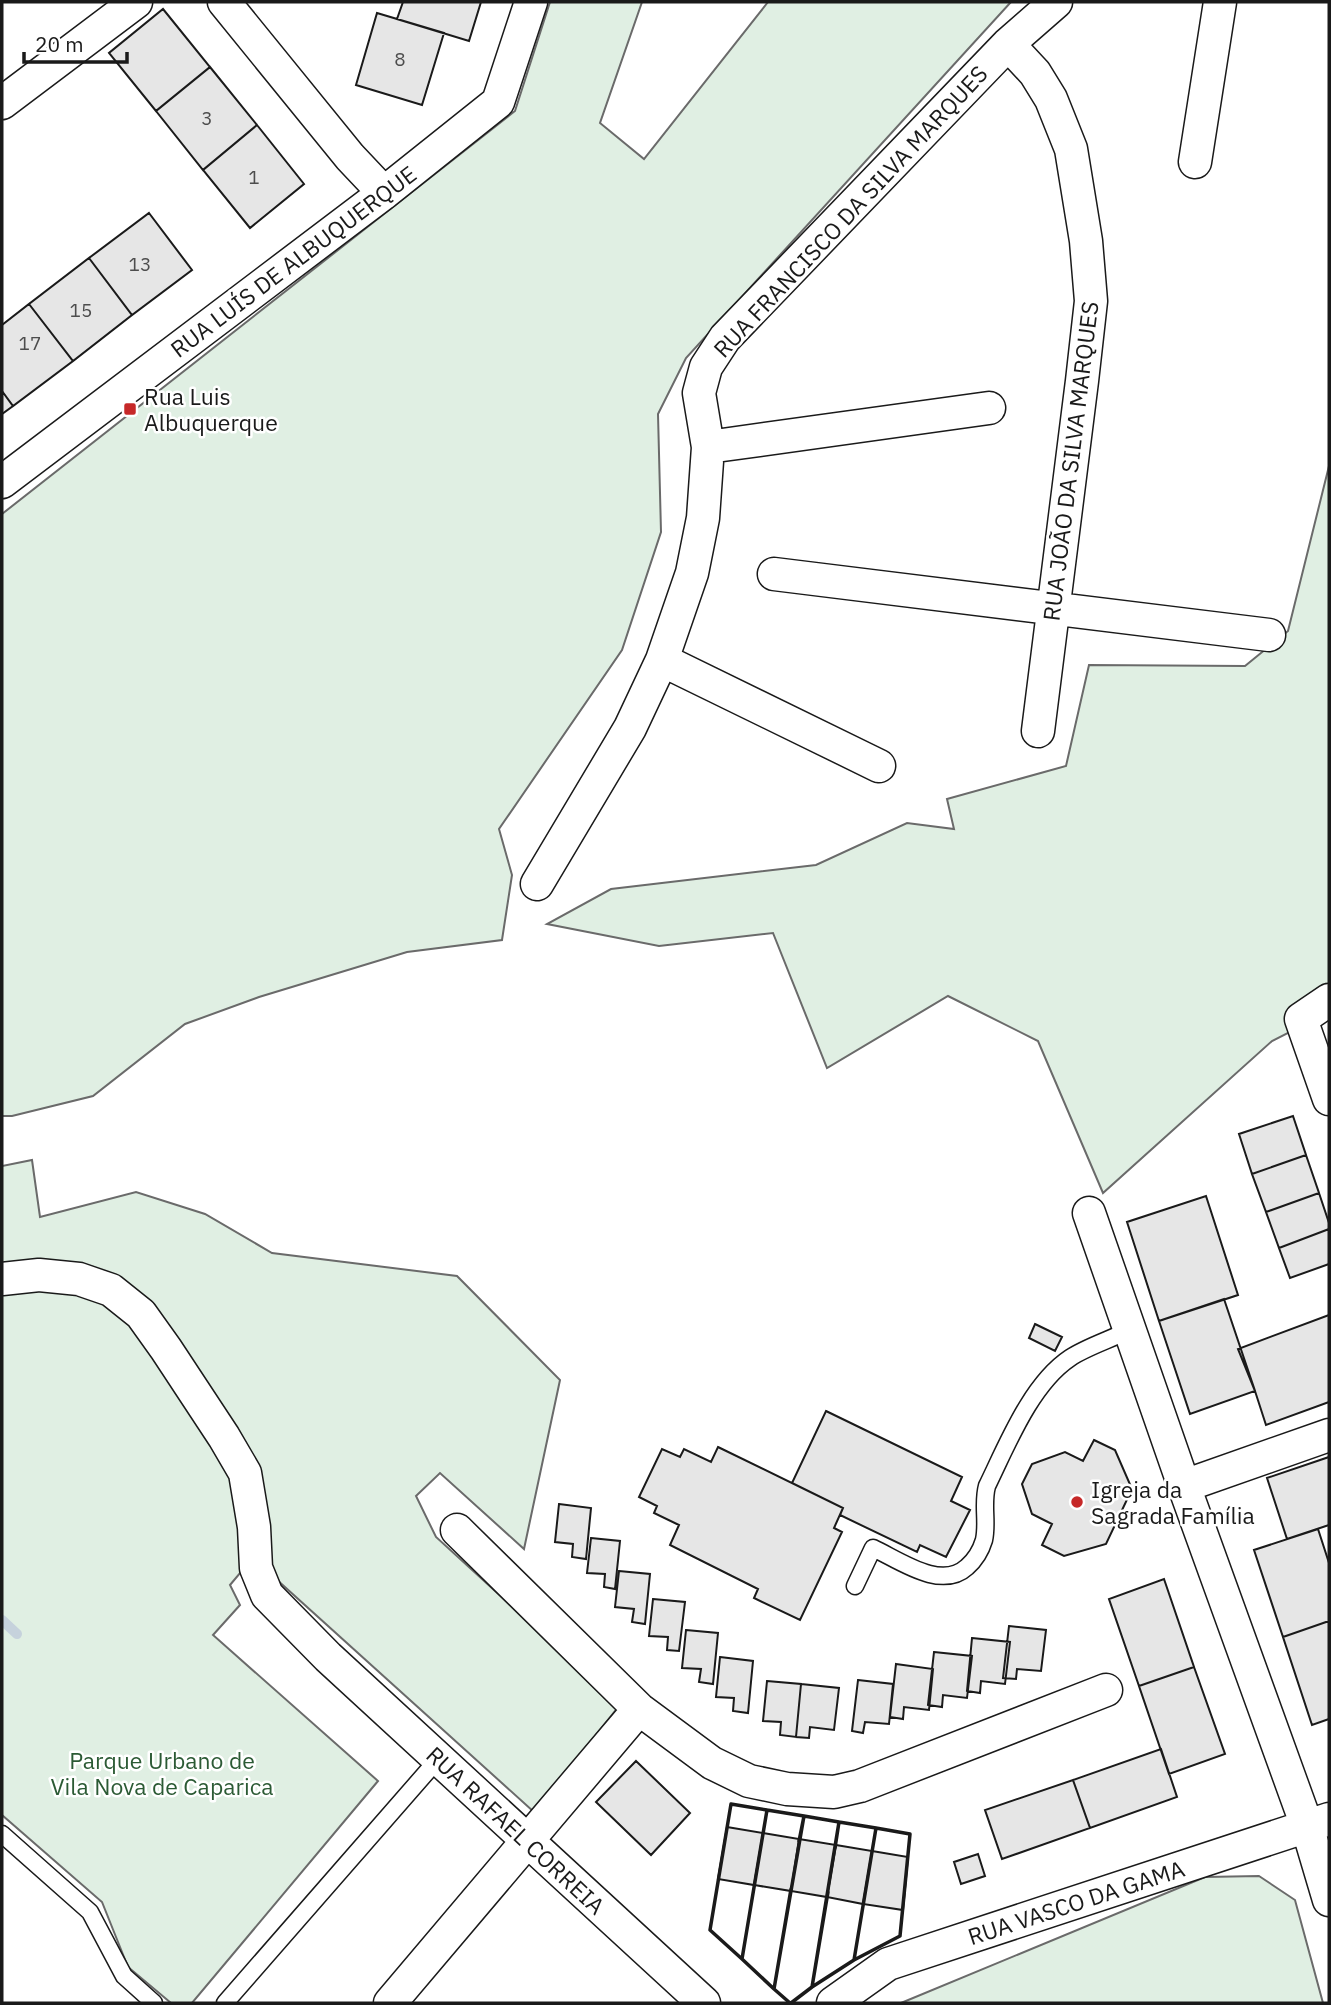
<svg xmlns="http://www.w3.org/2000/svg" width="1331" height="2005" viewBox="0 0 1331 2005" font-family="'IBM Plex Sans',sans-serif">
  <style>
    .green { fill: #e0efe3; stroke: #6a6a6a; stroke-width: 2 }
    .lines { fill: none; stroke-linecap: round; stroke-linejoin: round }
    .stream { stroke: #c6d2dc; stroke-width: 10 }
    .building { fill: #e6e6e6; stroke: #1a1a1a; stroke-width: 2 }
    .lane-casing { stroke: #1a1a1a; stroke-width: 19 }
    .street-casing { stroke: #1a1a1a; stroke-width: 35 }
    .lane { stroke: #fff; stroke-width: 16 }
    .street { stroke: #fff; stroke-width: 32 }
    .wall { stroke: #1a1a1a; stroke-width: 3.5 }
    .poi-dot { fill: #c62828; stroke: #fff; stroke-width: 2.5 }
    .labels { text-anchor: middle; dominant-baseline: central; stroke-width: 5; stroke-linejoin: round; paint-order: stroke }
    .number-label { font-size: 19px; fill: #4d4d4d }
    .street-label { font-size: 23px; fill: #1a1a1a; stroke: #fff }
    .poi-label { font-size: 23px; fill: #1a1a1a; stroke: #fff; text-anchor: start }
    .park-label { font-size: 23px; fill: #2b5a34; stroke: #fff }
  </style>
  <rect width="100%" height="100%" fill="#fff"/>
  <!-- green -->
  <path class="green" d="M 550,2 L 642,2 L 600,123 L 644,159 L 768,2 L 1011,2 L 686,358 L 658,414 L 661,532 L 622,650 L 499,829 L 512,875 L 502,940 L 407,952 L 259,997 L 185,1024 L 93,1096 L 12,1116 L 2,1116 L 2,514 L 515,111 Z
    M 1329,466 L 1329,1012 L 1272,1041 L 1103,1193 L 1038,1041 L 948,996 L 827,1068 L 773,933 L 659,946 L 547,924 L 611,889 L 816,865 L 907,823 L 954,829 L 947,799 L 1066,766 L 1089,665 L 1245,666 L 1288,631 Z
    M 32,1160 L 40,1217 L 136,1192 L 205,1214 L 272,1253 L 457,1276 L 560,1380 L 524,1549 L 440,1473 L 416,1496 L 436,1537 L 620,1705 L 534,1812 L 276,1579 L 240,1573 L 230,1585 L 240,1605 L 213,1635 L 378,1781 L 192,2003 L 171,2003 L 128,1967 L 102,1902 L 2,1815 L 2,1166 Z
    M 1259,1876 L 1295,1900 L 1323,2003 L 901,2003 L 1205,1877 Z"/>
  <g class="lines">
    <!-- stream -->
    <path class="stream" d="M 2,1620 L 17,1634"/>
  </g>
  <!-- building -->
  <path class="building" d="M 403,2 L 481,2 L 469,41 L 397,19 Z
    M 163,9 L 210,67 L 156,111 L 109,53 Z
    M 377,13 L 444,33 L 422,105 L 356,85 Z
    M 210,67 L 257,125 L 203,170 L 156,111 Z
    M 257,125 L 304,184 L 250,228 L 203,170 Z
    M 149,213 L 192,270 L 132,315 L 89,258 Z
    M 89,258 L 132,315 L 73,361 L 29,304 Z
    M 29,304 L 73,361 L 13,406 L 2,391 L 2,325 Z
    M 2,391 L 13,406 L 2,414 Z
    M 1293,1116 L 1306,1155 L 1252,1174 L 1239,1134 Z
    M 1306,1155 L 1319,1193 L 1266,1212 L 1252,1174 Z
    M 1319,1193 L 1329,1223 L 1329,1229 L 1279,1248 L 1266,1212 Z
    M 1206,1196 L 1238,1295 L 1159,1321 L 1127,1222 Z
    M 1329,1229 L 1329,1264 L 1290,1278 L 1279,1248 Z
    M 1224,1299 L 1255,1391 L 1190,1414 L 1159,1321 Z
    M 1329,1315 L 1329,1402 L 1266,1425 L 1255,1391 L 1238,1349 Z
    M 1035,1324 L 1062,1337 L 1055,1351 L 1029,1338 Z
    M 826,1411 L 962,1477 L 951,1501 L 970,1510 L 946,1557 L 920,1545 L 917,1552 L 840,1515 L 843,1508 L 792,1483 Z
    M 1094,1440 L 1115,1450 L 1132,1489 L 1106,1544 L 1064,1556 L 1042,1545 L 1052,1524 L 1032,1514 L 1022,1484 L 1032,1464 L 1065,1452 L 1083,1461 Z
    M 718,1447 L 843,1508 L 834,1528 L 842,1532 L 800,1620 L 754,1598 L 758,1589 L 670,1545 L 679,1525 L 654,1513 L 657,1506 L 639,1497 L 662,1449 L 680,1457 L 684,1449 L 711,1462 Z
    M 1329,1457 L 1329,1525 L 1287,1539 L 1267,1478 Z
    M 559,1504 L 591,1508 L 586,1559 L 572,1557 L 573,1544 L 555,1542 Z
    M 1318,1529 L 1329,1563 L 1329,1621 L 1283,1637 L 1254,1550 Z
    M 591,1538 L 620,1541 L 615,1589 L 604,1587 L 605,1574 L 587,1573 Z
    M 619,1571 L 650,1574 L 645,1624 L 632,1622 L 634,1609 L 615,1607 Z
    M 1164,1579 L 1194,1667 L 1139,1686 L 1109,1599 Z
    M 653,1599 L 685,1602 L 679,1651 L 667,1650 L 668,1637 L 649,1636 Z
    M 1329,1621 L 1329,1719 L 1312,1725 L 1283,1637 Z
    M 1009,1626 L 1046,1630 L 1041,1671 L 1017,1669 L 1016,1679 L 1003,1678 Z
    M 686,1630 L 718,1633 L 713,1684 L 699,1682 L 701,1669 L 682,1668 Z
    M 972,1638 L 1010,1642 L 1005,1684 L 981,1681 L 980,1693 L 967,1691 Z
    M 934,1652 L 972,1656 L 967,1698 L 943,1695 L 942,1707 L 928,1705 Z
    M 720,1657 L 753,1661 L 748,1713 L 733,1711 L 734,1698 L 716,1697 Z
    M 896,1664 L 933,1669 L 929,1710 L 904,1707 L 903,1719 L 890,1717 Z
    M 1194,1667 L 1225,1754 L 1169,1774 L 1139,1686 Z
    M 858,1680 L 893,1684 L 889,1724 L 865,1722 L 863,1733 L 852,1731 Z
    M 767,1681 L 801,1684 L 796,1737 L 780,1735 L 781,1722 L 763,1721 Z
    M 801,1684 L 839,1688 L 834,1730 L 810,1727 L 809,1738 L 796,1737 Z
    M 1161,1749 L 1177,1797 L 1090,1828 L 1073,1780 Z
    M 636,1761 L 690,1813 L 651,1855 L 596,1802 Z
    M 1073,1780 L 1090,1828 L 1002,1859 L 985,1810 Z
    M 727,1827 L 763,1833 L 754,1885 L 718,1879 Z
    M 763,1833 L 799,1839 L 791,1891 L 754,1885 Z
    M 799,1839 L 836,1845 L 827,1897 L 791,1891 Z
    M 836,1845 L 872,1851 L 863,1904 L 827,1897 Z
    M 872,1851 L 908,1857 L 903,1910 L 863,1904 Z
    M 978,1854 L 985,1876 L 961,1884 L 954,1862 Z"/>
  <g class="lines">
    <defs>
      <path id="lane" d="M 855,1586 L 873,1548 C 899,1560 941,1591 967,1567 C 975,1560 981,1550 984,1540 C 988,1522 982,1504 987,1486 C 1007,1445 1031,1384 1070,1358 C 1086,1347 1112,1339 1129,1330
        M 2,1834 L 90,1912 L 124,1976 L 154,2003
        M 225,2003 L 439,1758"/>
      <path id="street" d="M 224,2 L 350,157 L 384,193
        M 1008,44 L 1035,73 L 1051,99 L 1071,149 L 1086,241 L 1091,301 L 1082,381 L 1038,731
        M 2,103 L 136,2
        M 1195,162 L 1220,2
        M 708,447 L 989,408
        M 2,482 L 384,193 L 498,102 L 531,2
        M 774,574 L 1269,635
        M 662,660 L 879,766
        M 537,884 L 630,728 L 662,660 L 692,573 L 703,518 L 708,447 L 699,393 L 706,367 L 725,338 L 1008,44 L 1056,2
        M 1329,1000 L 1301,1019 L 1329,1099
        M 1089,1213 L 1184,1486 L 1307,1826 L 1329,1900
        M 2,1279 L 39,1275 L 79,1279 L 111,1290 L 141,1314 L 166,1349 L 224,1437 L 245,1473 L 254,1527 L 256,1568 L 267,1595 L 328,1657 L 704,2003
        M 1184,1486 L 1329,1435
        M 457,1530 L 639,1709 L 712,1763 L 749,1781 L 787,1789 L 834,1792 L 860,1786 L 1106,1690
        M 390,2003 L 639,1709
        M 833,2003 L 888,1964 L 1329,1819"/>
    </defs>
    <!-- lane casing -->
    <use href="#lane" class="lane-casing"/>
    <!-- street casing -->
    <use href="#street" class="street-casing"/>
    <!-- lane -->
    <use href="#lane" class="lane"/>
    <!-- street -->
    <use href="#street" class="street"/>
    <!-- wall -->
    <path class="wall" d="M 731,1804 L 767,1810 L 742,1959 L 710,1930 Z
      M 767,1810 L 804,1816 L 774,1989 L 742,1959 Z
      M 839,1822 L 876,1828 L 854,1960 L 812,1987 Z
      M 876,1828 L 910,1834 L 900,1936 L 854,1960 Z
      M 799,1841 L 804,1816 L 839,1822 L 835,1848
      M 790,2003 L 774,1989 L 791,1889
      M 791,2003 L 812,1987 L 828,1892"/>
  </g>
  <!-- markers -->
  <g class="poi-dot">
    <rect x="123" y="402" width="14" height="14" rx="3.5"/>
    <circle cx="1077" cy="1502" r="7"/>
  </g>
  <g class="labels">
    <!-- number labels -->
    <g class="number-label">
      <text x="400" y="59">8</text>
      <text x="207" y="118">3</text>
      <text x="254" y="177">1</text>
      <text x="140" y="264">13</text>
      <text x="81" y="310">15</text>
      <text x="30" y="343">17</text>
    </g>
    <!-- street labels -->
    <g class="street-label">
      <text transform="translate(850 211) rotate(-47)">RUA FRANCISCO DA SILVA MARQUES</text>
      <text transform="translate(293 261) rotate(-37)">RUA LUÍS DE ALBUQUERQUE</text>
      <text transform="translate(1070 461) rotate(-83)">RUA JOÃO DA SILVA MARQUES</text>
      <text transform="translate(516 1830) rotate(43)">RUA RAFAEL CORREIA</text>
      <text transform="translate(1076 1902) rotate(-18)">RUA VASCO DA GAMA</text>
    </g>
    <!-- poi labels -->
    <g class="poi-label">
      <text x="144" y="396">Rua Luis<tspan x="144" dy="26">Albuquerque</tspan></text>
      <text x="1091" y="1489">Igreja da<tspan x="1091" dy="26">Sagrada Família</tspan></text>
    </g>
    <!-- park labels -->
    <g class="park-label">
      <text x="162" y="1760">Parque Urbano de<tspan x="162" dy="26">Vila Nova de Caparica</tspan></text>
    </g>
  </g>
  <!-- border -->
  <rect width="1331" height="2005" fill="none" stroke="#1a1a1a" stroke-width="7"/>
  <!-- scale -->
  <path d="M24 52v10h103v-10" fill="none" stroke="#1a1a1a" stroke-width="3.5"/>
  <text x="35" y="52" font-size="21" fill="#1a1a1a" stroke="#ffffff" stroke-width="5" paint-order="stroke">20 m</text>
</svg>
